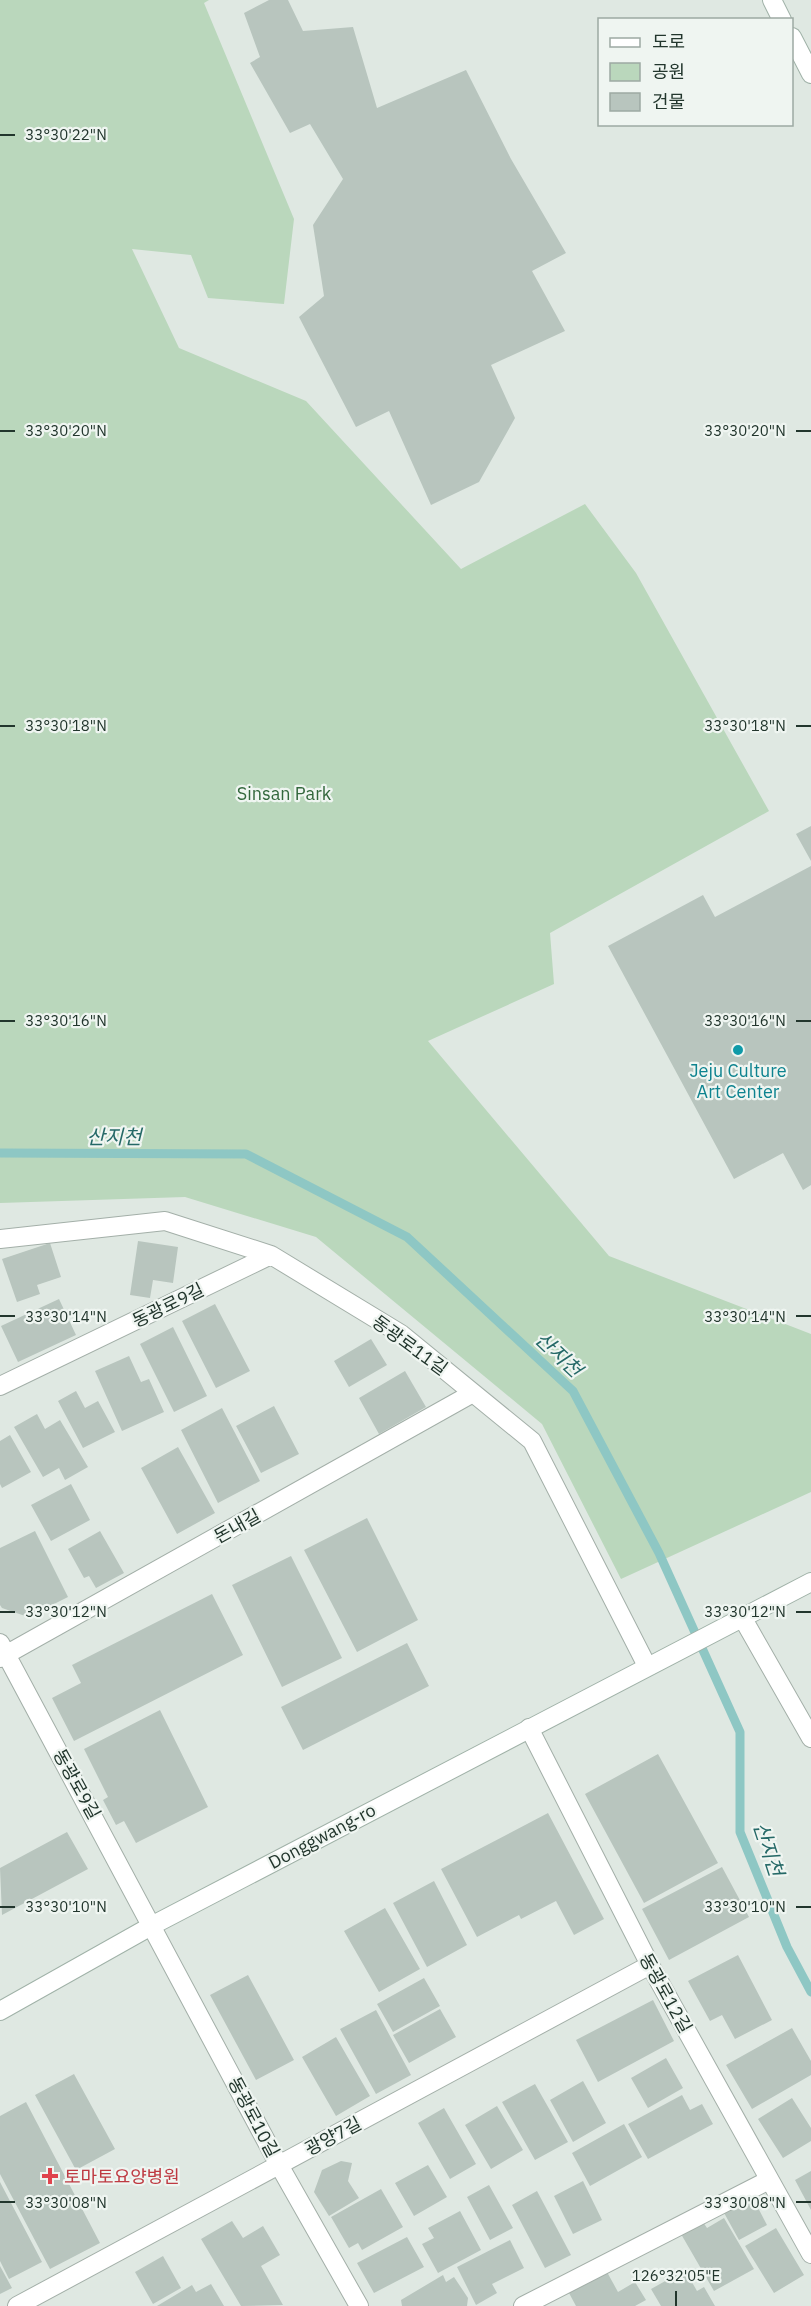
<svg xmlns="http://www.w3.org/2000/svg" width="811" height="2306" viewBox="0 0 811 2306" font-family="'IBM Plex Sans','Noto Sans KR',sans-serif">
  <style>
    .green { fill: #bad7bc }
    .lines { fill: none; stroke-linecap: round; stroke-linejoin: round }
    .stream { stroke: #8ec7c4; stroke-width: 9 }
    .building { fill: #b8c5be }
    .street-casing { stroke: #a3afa8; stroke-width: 20 }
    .secondary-casing { stroke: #a0b2a8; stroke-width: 20 }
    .street { stroke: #fff; stroke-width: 18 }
    .secondary { stroke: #fff; stroke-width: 18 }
    .ticks { fill: none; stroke: #22362d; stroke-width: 2 }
    .culture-dot { fill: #0f9aa8; stroke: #eff5f1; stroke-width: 2 }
    .health-dot { fill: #e0444e; stroke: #eff5f1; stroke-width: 2 }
    .labels { text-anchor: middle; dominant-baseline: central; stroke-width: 4.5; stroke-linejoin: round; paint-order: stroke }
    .park-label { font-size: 18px; fill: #32673c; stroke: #eff5f1 }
    .culture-label { font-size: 18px; fill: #0d838f; stroke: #eff5f1 }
    .street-label { font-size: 18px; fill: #22362d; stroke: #eff5f1 }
    .health-label { font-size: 18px; fill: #be3a42; stroke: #eff5f1; text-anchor: start }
    .water-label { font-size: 20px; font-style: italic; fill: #256967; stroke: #eff5f1 }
    .ticks-label { font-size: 15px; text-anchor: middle; fill: #22362d; stroke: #eff5f1; stroke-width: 4.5; stroke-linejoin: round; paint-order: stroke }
  </style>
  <rect width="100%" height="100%" fill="#dfe8e2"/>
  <!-- green -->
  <path class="green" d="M 0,0 L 209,0 L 204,3 L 294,219 L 284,304 L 208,298 L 191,255 L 132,249 L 179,348 L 306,401 L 461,569 L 585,504 L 636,573 L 769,811 L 550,933 L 554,984 L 428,1041 L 609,1256 L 811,1334 L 811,1492 L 621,1579 L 542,1424 L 316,1237 L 185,1197 L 0,1203 Z"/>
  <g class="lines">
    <!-- stream -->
    <path class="stream" d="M 0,1153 L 246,1154 L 407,1237 L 573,1391 L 659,1553 L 740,1732 L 740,1832 L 787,1947 L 811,1992"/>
  </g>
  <!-- building -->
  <path class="building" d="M 269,0 L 288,0 L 303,31 L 353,27 L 377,108 L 466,70 L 511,159 L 566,253 L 532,271 L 565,331 L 491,365 L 515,418 L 479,482 L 431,505 L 389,411 L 356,427 L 299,317 L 324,296 L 313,225 L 343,179 L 310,124 L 290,133 L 250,63 L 260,57 L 244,13 Z
    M 811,826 L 811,861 L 796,834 Z
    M 811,866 L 811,1185 L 803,1190 L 783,1153 L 734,1179 L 608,946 L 703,895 L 715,917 Z
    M 138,1241 L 178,1247 L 173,1283 L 153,1280 L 150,1298 L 130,1295 Z
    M 50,1243 L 61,1277 L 37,1285 L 40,1294 L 17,1302 L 2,1259 Z
    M 59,1299 L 76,1335 L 18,1362 L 1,1326 Z
    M 215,1304 L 250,1371 L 216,1388 L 182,1321 Z
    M 173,1327 L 207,1396 L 174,1412 L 140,1344 Z
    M 371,1339 L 387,1365 L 349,1387 L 334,1361 Z
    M 129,1356 L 141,1382 L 149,1379 L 164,1412 L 122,1431 L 95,1371 Z
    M 405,1371 L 426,1407 L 379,1434 L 359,1398 Z
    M 76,1391 L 85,1408 L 98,1401 L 115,1432 L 83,1448 L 58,1401 Z
    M 274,1406 L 299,1454 L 261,1473 L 236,1426 Z
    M 222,1408 L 260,1481 L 218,1503 L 181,1430 Z
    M 37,1414 L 45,1429 L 60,1420 L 88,1467 L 65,1480 L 59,1468 L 43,1477 L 14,1427 Z
    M 10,1435 L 31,1472 L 2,1488 L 0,1484 L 0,1441 Z
    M 178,1447 L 215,1513 L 177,1534 L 141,1468 Z
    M 71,1484 L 90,1520 L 51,1541 L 31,1505 Z
    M 367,1518 L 418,1620 L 357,1652 L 304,1550 Z
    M 35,1531 L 68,1597 L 28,1617 L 2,1608 L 0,1605 L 0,1548 Z
    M 100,1531 L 124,1573 L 96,1588 L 89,1576 L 84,1578 L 68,1549 Z
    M 291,1556 L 342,1658 L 282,1687 L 232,1585 Z
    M 212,1594 L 243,1655 L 74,1741 L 52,1698 L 81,1683 L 72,1665 Z
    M 407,1643 L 429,1686 L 303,1750 L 281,1707 Z
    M 160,1710 L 208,1807 L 136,1843 L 124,1821 L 116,1825 L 103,1800 L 108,1797 L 84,1749 Z
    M 658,1754 L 718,1863 L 644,1903 L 585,1794 Z
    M 548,1813 L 604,1919 L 574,1935 L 556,1901 L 521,1919 L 519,1915 L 477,1937 L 441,1869 Z
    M 67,1832 L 88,1869 L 2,1915 L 0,1868 Z
    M 722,1867 L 749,1917 L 669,1960 L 642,1909 Z
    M 434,1881 L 467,1945 L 427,1967 L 393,1903 Z
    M 385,1908 L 420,1969 L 379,1992 L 344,1931 Z
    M 738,1955 L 772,2020 L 735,2039 L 722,2015 L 710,2021 L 688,1981 Z
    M 248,1975 L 294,2060 L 256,2080 L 210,1995 Z
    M 424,1978 L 440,2006 L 393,2032 L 377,2004 Z
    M 653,2000 L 674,2041 L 598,2082 L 576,2040 Z
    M 440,2009 L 456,2037 L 409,2063 L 393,2035 Z
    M 376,2010 L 411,2075 L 376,2094 L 340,2029 Z
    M 792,2028 L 811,2061 L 811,2075 L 752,2109 L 726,2065 Z
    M 336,2037 L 370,2096 L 336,2116 L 302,2057 Z
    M 666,2058 L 683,2088 L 648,2108 L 631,2078 Z
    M 74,2074 L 115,2149 L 76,2170 L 35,2095 Z
    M 583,2081 L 606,2123 L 573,2142 L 550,2100 Z
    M 535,2084 L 568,2142 L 535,2160 L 502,2102 Z
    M 682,2095 L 690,2110 L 702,2104 L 713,2124 L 648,2159 L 628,2124 Z
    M 792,2098 L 811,2128 L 811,2141 L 783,2158 L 758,2119 Z
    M 26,2102 L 100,2243 L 50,2269 L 0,2174 L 0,2116 Z
    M 497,2106 L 523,2150 L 491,2169 L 465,2125 Z
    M 444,2108 L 476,2164 L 450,2179 L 418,2123 Z
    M 624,2124 L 642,2157 L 590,2186 L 572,2153 Z
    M 341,2161 L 352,2163 L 348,2181 L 359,2198 L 329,2216 L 314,2192 L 322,2170 Z
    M 428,2165 L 447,2197 L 414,2216 L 395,2183 Z
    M 811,2171 L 811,2210 L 795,2180 Z
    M 583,2181 L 602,2220 L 573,2234 L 554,2196 Z
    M 0,2182 L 42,2262 L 9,2279 L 0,2261 Z
    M 489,2185 L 513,2228 L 490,2240 L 467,2197 Z
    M 381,2189 L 403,2227 L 362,2250 L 358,2243 L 349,2248 L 331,2217 Z
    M 537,2191 L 571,2255 L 545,2268 L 512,2205 Z
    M 740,2203 L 756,2204 L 767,2225 L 739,2240 L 723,2211 Z
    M 460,2211 L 481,2250 L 438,2273 L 422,2244 L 434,2238 L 428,2228 Z
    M 724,2218 L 754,2269 L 714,2291 L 681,2234 L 703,2222 L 707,2228 Z
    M 232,2221 L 243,2238 L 263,2226 L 280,2255 L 261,2266 L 283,2305 L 241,2306 L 201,2239 Z
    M 776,2228 L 804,2275 L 774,2293 L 745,2246 Z
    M 407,2237 L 424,2267 L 374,2293 L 357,2263 Z
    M 510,2240 L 524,2268 L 492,2284 L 497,2293 L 476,2305 L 457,2267 Z
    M 163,2256 L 181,2288 L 153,2304 L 135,2272 Z
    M 0,2266 L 12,2288 L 0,2294 Z
    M 685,2270 L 697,2291 L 704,2287 L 715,2306 L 661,2306 L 651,2289 Z
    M 607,2272 L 618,2292 L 635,2282 L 646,2300 L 635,2306 L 576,2306 L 569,2293 Z
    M 443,2275 L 446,2282 L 454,2277 L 468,2298 L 467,2306 L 402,2306 L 401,2300 Z
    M 211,2284 L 224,2306 L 157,2306 L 192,2285 L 196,2292 Z"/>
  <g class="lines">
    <defs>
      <path id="street" d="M 0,1239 L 165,1221 L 271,1255 L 401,1334 L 532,1441 L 647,1666
        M 0,1386 L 271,1255
        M 742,1617 L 811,1738
        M 0,1643 L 279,2165 L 359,2306
        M 0,1658 L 473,1393
        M 529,1728 L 650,1965 L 811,2254
        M 17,2306 L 650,1965
        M 523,2306 L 769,2180"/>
      <path id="secondary" d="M 772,0 L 782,20
        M 792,37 L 811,74
        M 0,2011 L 153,1925 L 811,1582"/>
    </defs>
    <!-- street casing -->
    <use href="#street" class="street-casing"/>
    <!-- secondary casing -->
    <use href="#secondary" class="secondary-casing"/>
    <!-- street -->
    <use href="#street" class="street"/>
    <!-- secondary -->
    <use href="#secondary" class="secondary"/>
  </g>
  <!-- ticks -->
  <path class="ticks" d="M 0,135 L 15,135M 0,431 L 15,431M 796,431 L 811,431M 0,726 L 15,726M 796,726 L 811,726M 0,1021 L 15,1021M 796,1021 L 811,1021M 0,1316 L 15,1316M 796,1316 L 811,1316M 0,1612 L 15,1612M 796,1612 L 811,1612M 0,1907 L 15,1907M 796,1907 L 811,1907M 0,2202 L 15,2202M 796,2202 L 811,2202M 676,2291 L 676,2306"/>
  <!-- markers -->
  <circle class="culture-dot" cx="738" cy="1050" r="6"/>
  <path class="health-dot" d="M47 2167h6v6h6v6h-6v6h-6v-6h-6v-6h6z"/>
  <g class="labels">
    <!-- park labels -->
    <g class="park-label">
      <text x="284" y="793">Sinsan Park</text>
    </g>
    <!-- culture labels -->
    <g class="culture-label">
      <text x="738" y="1070">Jeju Culture<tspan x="738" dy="21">Art Center</tspan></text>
    </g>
    <!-- street labels -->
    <g class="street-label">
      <text transform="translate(168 1305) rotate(-26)">동광로9길</text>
      <text transform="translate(410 1345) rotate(36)">동광로11길</text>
      <text transform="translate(237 1526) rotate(-29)">돈내길</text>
      <text transform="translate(77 1784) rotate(61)">동광로9길</text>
      <text transform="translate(322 1836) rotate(-28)">Donggwang-ro</text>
      <text transform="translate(666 1993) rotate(61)">동광로12길</text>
      <text transform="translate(254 2117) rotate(62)">동광로10길</text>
      <text transform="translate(333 2136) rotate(-28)">광양7길</text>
    </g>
    <!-- health labels -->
    <g class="health-label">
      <text x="64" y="2176">토마토요양병원</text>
    </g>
    <!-- water labels -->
    <g class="water-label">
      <text x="114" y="1136">산지천</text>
      <text transform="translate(559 1354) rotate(43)">산지천</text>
      <text transform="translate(769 1849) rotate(72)">산지천</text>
    </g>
  </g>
  <g class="ticks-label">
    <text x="66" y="140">33°30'22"N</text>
    <text x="66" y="436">33°30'20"N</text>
    <text x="745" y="436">33°30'20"N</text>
    <text x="66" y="731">33°30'18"N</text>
    <text x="745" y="731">33°30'18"N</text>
    <text x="66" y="1026">33°30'16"N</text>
    <text x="745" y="1026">33°30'16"N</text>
    <text x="66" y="1322">33°30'14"N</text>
    <text x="745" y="1322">33°30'14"N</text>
    <text x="66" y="1617">33°30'12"N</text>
    <text x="745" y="1617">33°30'12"N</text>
    <text x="66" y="1912">33°30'10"N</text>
    <text x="745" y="1912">33°30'10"N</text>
    <text x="66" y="2208">33°30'08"N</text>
    <text x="745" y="2208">33°30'08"N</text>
    <text x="676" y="2281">126°32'05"E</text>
  </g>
  <!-- legend -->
  <rect x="598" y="18" width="195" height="108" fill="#eff5f1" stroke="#9da9a3" stroke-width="1.5"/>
  <rect x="610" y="38" width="30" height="9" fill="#ffffff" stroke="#9da9a3" stroke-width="1.5"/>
  <text x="652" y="48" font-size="18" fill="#22362d">도로</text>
  <rect x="610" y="63" width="30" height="18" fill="#bad7bc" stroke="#9da9a3" stroke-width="1.5"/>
  <text x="652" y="78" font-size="18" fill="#22362d">공원</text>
  <rect x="610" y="93" width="30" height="18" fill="#b8c5be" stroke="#9da9a3" stroke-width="1.5"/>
  <text x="652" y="108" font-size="18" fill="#22362d">건물</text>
</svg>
